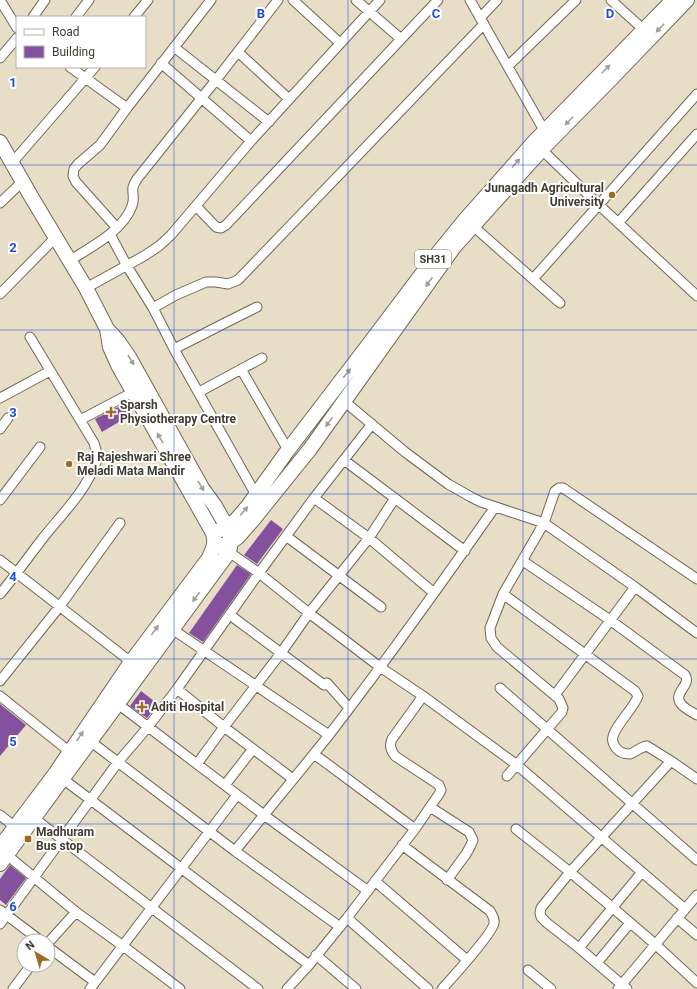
<svg xmlns="http://www.w3.org/2000/svg" width="697" height="989" viewBox="0 0 697 989" font-family="Roboto,sans-serif">
  <style>
    .building { fill: #84519f }
    .lines { fill: none; stroke-linecap: round; stroke-linejoin: round }
    .minor-casing { stroke: #706753; stroke-width: 11 }
    .primary-casing { stroke: #706753; stroke-width: 16 }
    .minor { stroke: #fff; stroke-width: 9 }
    .primary { stroke: #fff; stroke-width: 14 }
    .oneway { fill: #a09e99 }
    .grid { fill: none; stroke: #1d4ed8; stroke-width: 1; stroke-opacity: 0.55 }
    .poi-dot { fill: #a06b24; stroke: #fff; stroke-width: 1.5 }
    .labels { text-anchor: middle; dominant-baseline: central; stroke-width: 4; stroke-linejoin: round; paint-order: stroke }
    .shield { fill: #fff; stroke: #797670; stroke-width: 1 }
    .shield-label { font-size: 11px; font-weight: bold; fill: #403c33 }
    .poi-label { font-size: 12px; font-weight: bold; fill: #403c33; stroke: #fff; text-anchor: start }
    .grid-label { font-size: 13px; text-anchor: middle; font-weight: bold; fill: #1d4ed8; stroke: #fff; stroke-width: 4; stroke-linejoin: round; paint-order: stroke }
  </style>
  <rect width="100%" height="100%" fill="#e8dec8"/>
  <!-- building -->
  <path class="building" d="M 122,405 L 129,416 L 102,432 L 95,419 Z
    M 271,520 L 283,529 L 257,564 L 244,555 Z
    M 237,565 L 251,574 L 203,642 L 189,633 Z
    M 141,691 L 158,704 L 147,718 L 130,706 Z
    M 0,704 L 26,725 L 0,756 Z
    M 10,865 L 26,878 L 6,905 L 0,900 L 0,879 Z"/>
  <g class="lines">
    <defs>
      <path id="minor" d="M 0,0 L 17,28
        M 293,0 L 340,43
        M 356,0 L 401,39
        M 470,0 L 545,132
        M 611,0 L 644,30
        M 33,17 L 45,0
        M 76,17 L 89,0
        M 134,17 L 148,0
        M 480,18 L 497,0
        M 174,47 L 269,122
        M 238,52 L 289,99
        M 0,58 L 17,38
        M 161,63 L 251,141
        M 508,66 L 576,0
        M 70,67 L 127,108
        M 541,149 L 599,205 L 697,296
        M 12,163 L 95,67
        M 0,203 L 22,182
        M 196,206 L 216,227 L 221,228 L 226,225 L 438,0
        M 618,223 L 697,134
        M 473,226 L 560,303
        M 117,228 L 76,182 L 73,176 L 74,169 L 78,164 L 100,145 L 127,108 L 211,0
        M 110,234 L 127,266 L 153,308 L 174,349 L 256,495
        M 69,261 C 91,247 123,231 132,206 C 135,198 132,194 133,187 C 134,184 136,181 137,179 L 216,80 L 278,0
        M 533,279 L 697,94
        M 86,288 L 144,256 L 159,246 L 171,235 L 251,141 L 380,0
        M 0,294 L 56,237
        M 153,308 L 176,295 L 206,282 L 216,282 L 228,284 L 238,280 L 484,24
        M 174,349 L 225,323 L 257,307
        M 241,369 L 288,450
        M 199,392 L 262,358
        M 0,398 L 50,371
        M 344,401 L 405,452 L 448,484 L 471,497 L 481,502 L 544,523 L 635,587 L 697,633
        M 80,420 L 137,390
        M 0,429 L 8,418
        M 344,460 L 465,551
        M 314,498 L 369,538 L 434,593
        M 0,500 L 40,447
        M 286,536 L 381,607
        M 229,552 L 259,573 L 309,613 L 380,667 L 423,696 L 517,765 L 685,909
        M 0,560 L 131,662
        M 523,561 L 610,620 L 685,675 C 692,685 672,693 681,704 C 685,709 692,712 697,715
        M 0,594 C 15,576 29,556 43,538 C 62,514 86,491 96,462 C 98,455 96,450 94,443 L 30,337
        M 503,594 L 635,691 L 638,696 C 634,709 609,731 613,742 C 613,744 615,746 616,748 C 619,752 625,754 630,754 C 636,752 640,747 647,746 L 671,761 L 697,779
        M 230,615 L 324,685
        M 172,629 L 329,735
        M 0,681 L 60,606 L 120,523
        M 327,683 L 349,708
        M 500,688 L 697,860
        M 177,689 L 224,727 L 293,779
        M 555,695 L 635,587
        M 0,696 L 70,752
        M 118,704 L 264,815 L 368,891
        M 90,741 L 235,851 L 340,927
        M 314,754 L 415,829
        M 197,764 L 224,727 L 281,653 L 309,613 L 369,538 L 395,498
        M 507,776 L 562,712 L 563,708 L 559,699 L 497,647 L 491,638 L 490,628 L 503,594 L 544,523 L 555,491 L 559,488 L 563,488 L 697,579
        M 63,779 L 309,965
        M 225,785 L 253,749
        M 430,807 L 469,832 L 473,840 L 471,845 L 466,854 L 447,880
        M 0,815 L 15,827
        M 34,818 L 258,989
        M 516,829 L 570,872 L 613,908 L 655,944 L 697,983
        M 402,845 L 490,911 C 492,915 495,918 494,923 C 493,933 451,979 442,989
        M 235,851 C 266,812 298,774 329,735 C 386,661 441,584 495,507
        M 7,855 L 76,912 L 123,946 L 180,989
        M 375,881 L 467,960
        M 0,910 L 41,941
        M 347,918 L 428,989
        M 677,918 L 697,935
        M 0,924 L 118,762 L 148,727 L 177,689 L 259,573 L 314,498 L 372,424
        M 48,943 L 76,912
        M 48,947 L 95,982
        M 579,948 L 642,872
        M 316,955 L 356,989
        M 597,963 L 630,923
        M 528,970 L 551,989
        M 13,989 L 31,965
        M 90,989 L 237,795
        M 287,989 L 309,965 L 347,918 L 415,829 L 439,794 L 441,790 L 439,785 L 395,756 C 391,750 389,746 392,739 L 423,696
        M 618,989 L 697,895
        M 627,989 L 579,948 L 547,923 L 541,917 L 540,913 L 541,908 L 570,872 L 671,761"/>
      <path id="primary" d="M 0,142 L 32,198 L 86,288 L 107,329 L 118,341 L 129,357 L 202,488 L 215,506 L 227,527 L 230,536 L 231,542 L 229,552 L 0,864
        M 213,533 L 227,527 L 236,520 L 248,506 L 288,450 L 366,348 L 434,258 L 464,221 L 534,142 L 673,0
        M 214,548 L 231,542 L 238,537 L 252,521 L 310,449 L 454,247 L 545,146 L 610,80 L 687,0
        M 0,847 L 55,774 L 131,662 L 209,558 C 213,548 216,545 213,533 L 118,365 L 110,347 L 107,329"/>
    </defs>
    <!-- minor casing -->
    <use href="#minor" class="minor-casing"/>
    <!-- primary casing -->
    <use href="#primary" class="primary-casing"/>
    <!-- minor -->
    <use href="#minor" class="minor"/>
    <!-- primary -->
    <use href="#primary" class="primary"/>
  </g>
  <!-- one-way arrows -->
  <defs><path id="oneway-solid" d="M-6-.8H1V-3.2L6.5 0L1 3.2V.8H-6Z"/></defs>
  <g class="oneway">
    <use href="#oneway-solid" transform="translate(660 28) rotate(134)"/>
    <use href="#oneway-solid" transform="translate(606 69) rotate(-46)"/>
    <use href="#oneway-solid" transform="translate(569 121) rotate(135)"/>
    <use href="#oneway-solid" transform="translate(516 163) rotate(-48)"/>
    <use href="#oneway-solid" transform="translate(429 282) rotate(125)"/>
    <use href="#oneway-solid" transform="translate(131 360) rotate(59)"/>
    <use href="#oneway-solid" transform="translate(347 373) rotate(-52)"/>
    <use href="#oneway-solid" transform="translate(329 422) rotate(126)"/>
    <use href="#oneway-solid" transform="translate(160 438) rotate(-120)"/>
    <use href="#oneway-solid" transform="translate(201 486) rotate(59)"/>
    <use href="#oneway-solid" transform="translate(244 511) rotate(-49)"/>
    <use href="#oneway-solid" transform="translate(196 597) rotate(127)"/>
    <use href="#oneway-solid" transform="translate(155 630) rotate(-54)"/>
    <use href="#oneway-solid" transform="translate(80 736) rotate(-56)"/>
  </g>
  <!-- grid -->
  <path class="grid" d="M 174,0 L 174,989M 348,0 L 348,989M 523,0 L 523,989M 0,165 L 697,165M 0,330 L 697,330M 0,494 L 697,494M 0,659 L 697,659M 0,824 L 697,824"/>
  <!-- markers -->
  <g class="poi-dot">
    <circle cx="612" cy="195" r="4"/>
    <path d="M109 406h4v4h4v4h-4v4h-4v-4h-4v-4h4z"/>
    <circle cx="69" cy="464" r="4"/>
    <path d="M140 701h4v4h4v4h-4v4h-4v-4h-4v-4h4z"/>
    <rect x="24" y="835" width="8" height="8" rx="2"/>
  </g>
  <g class="labels">
    <!-- shield labels -->
    <rect class="shield" x="415" y="250" width="36" height="18" rx="3"/>
    <g class="shield-label">
      <text x="433" y="259">SH31</text>
    </g>
    <!-- poi labels -->
    <g class="poi-label">
      <text x="604" y="188" text-anchor="end">Junagadh Agricultural<tspan x="604" dy="14">University</tspan></text>
      <text x="120" y="405">Sparsh<tspan x="120" dy="14">Physiotherapy Centre</tspan></text>
      <text x="77" y="457">Raj Rajeshwari Shree<tspan x="77" dy="14">Meladi Mata Mandir</tspan></text>
      <text x="151" y="707">Aditi Hospital</text>
      <text x="36" y="832">Madhuram<tspan x="36" dy="14">Bus stop</tspan></text>
    </g>
  </g>
  <g class="grid-label">
    <text x="261" y="18">B</text>
    <text x="436" y="18">C</text>
    <text x="610" y="18">D</text>
    <text x="13" y="87">1</text>
    <text x="13" y="252">2</text>
    <text x="13" y="417">3</text>
    <text x="13" y="581">4</text>
    <text x="13" y="746">5</text>
    <text x="13" y="911">6</text>
  </g>
  <!-- legend -->
  <rect x="16" y="16" width="130" height="52" fill="#ffffff" stroke="#b3b1ad"/>
  <rect x="24" y="29" width="20" height="6" fill="#ffffff" stroke="#b3b1ad"/>
  <text x="52" y="36" font-size="12" fill="#403c33">Road</text>
  <rect x="24" y="46" width="20" height="12" fill="#84519f" stroke="#b3b1ad"/>
  <text x="52" y="56" font-size="12" fill="#403c33">Building</text>
  <!-- north arrow -->
  <g transform="translate(36 953) rotate(322)"><circle r="19" fill="#ffffff" stroke="#b3b1ad"/>
  <path d="M0-3L7 15L0 10L-7 15Z" fill="#a06b24"/>
  <text y="-6" font-size="11" font-weight="bold" text-anchor="middle" fill="#403c33">N</text>
  </g>
</svg>
